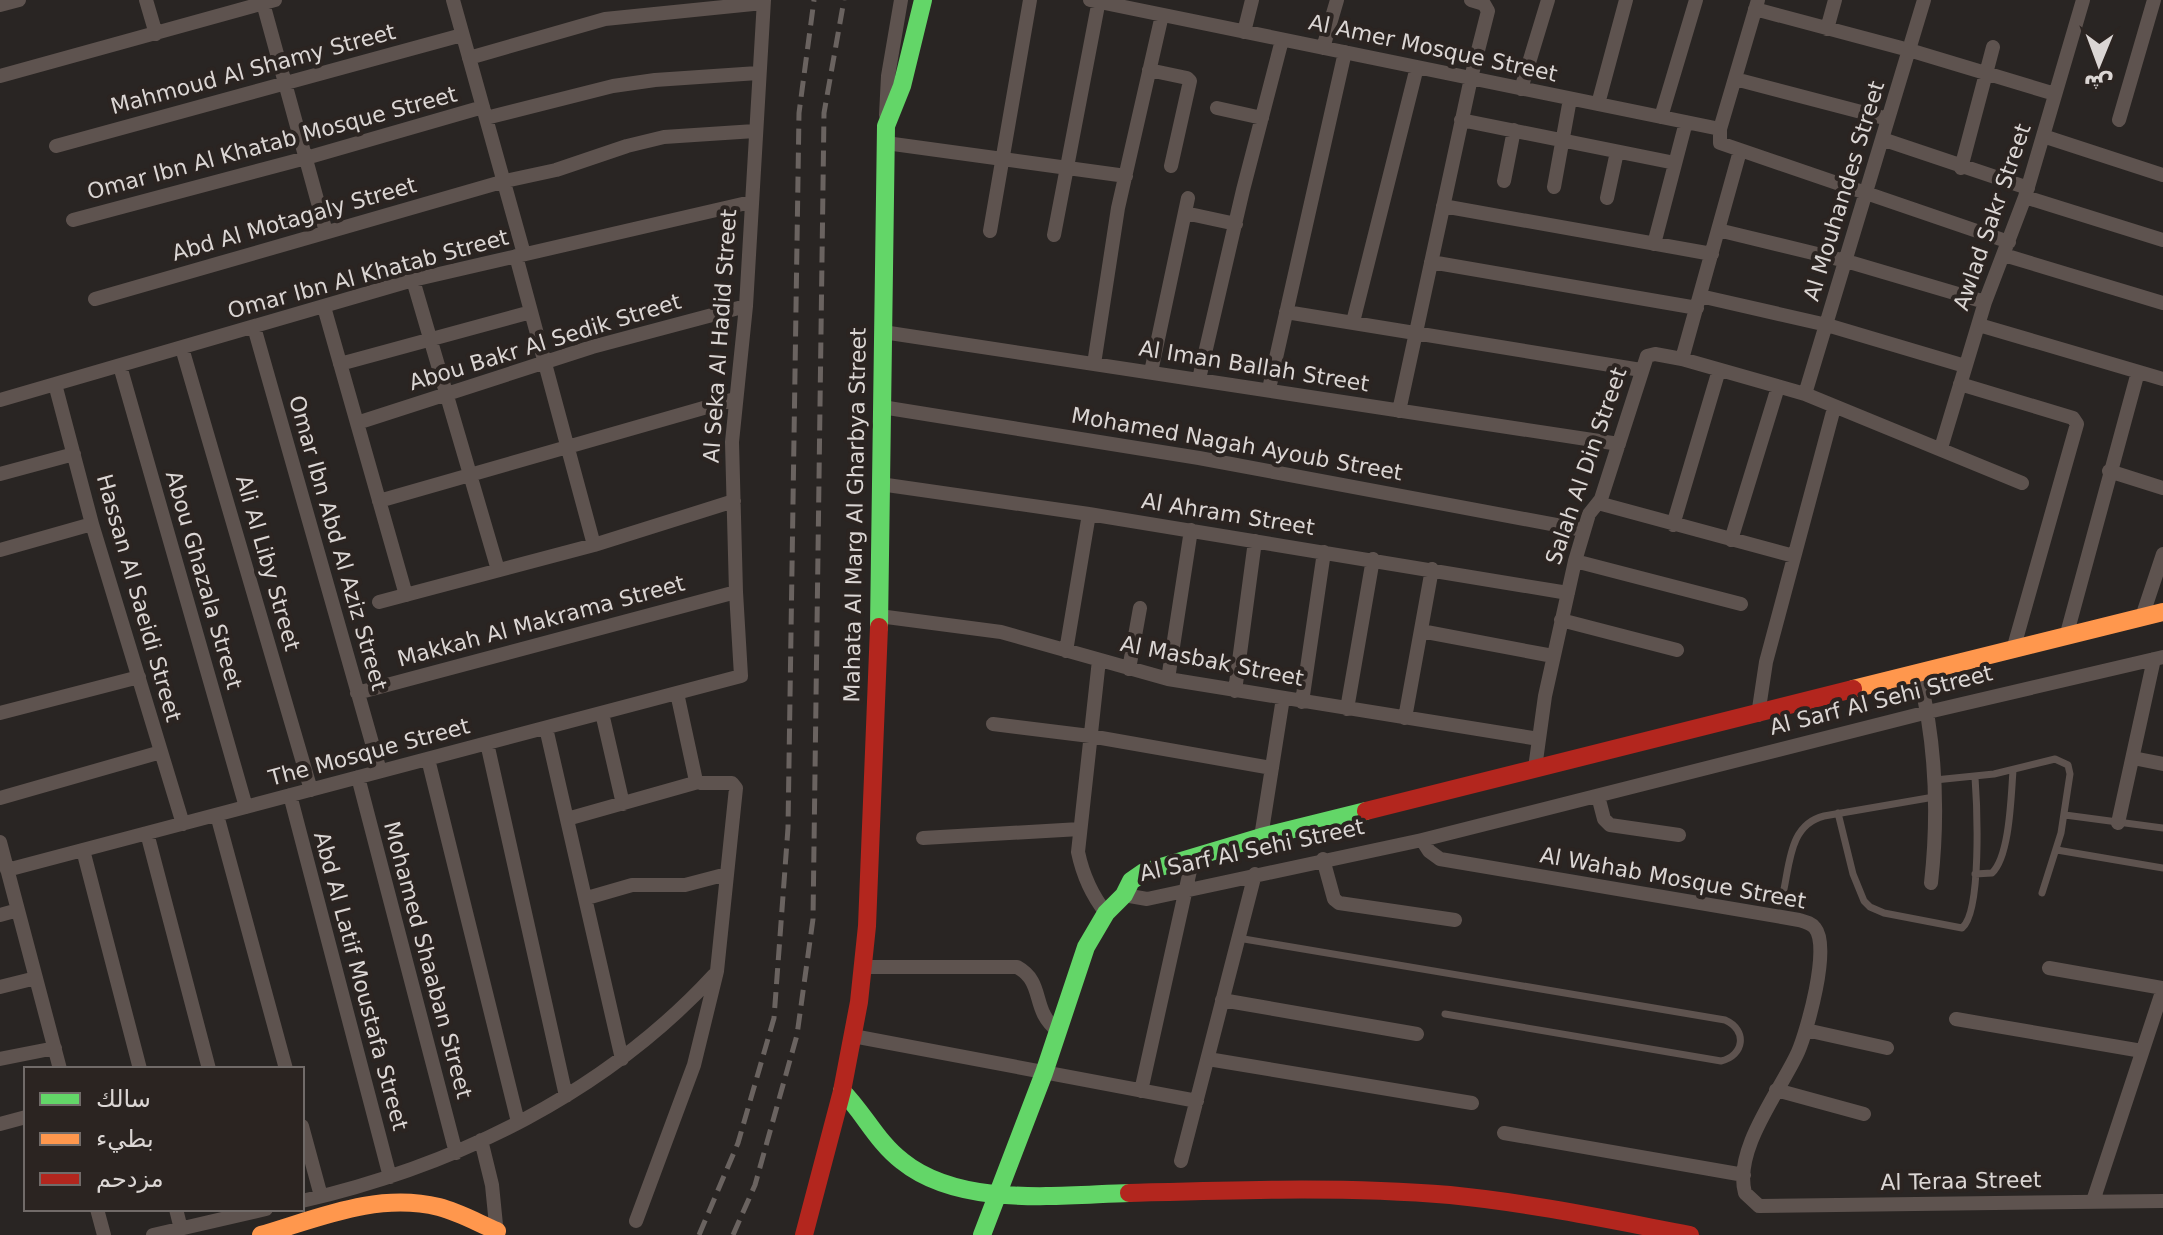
<svg xmlns="http://www.w3.org/2000/svg" width="2163" height="1235" viewBox="0 0 2163 1235" font-family="'DejaVu Sans','Noto Naskh Arabic',sans-serif">
  <style>
    .lines { fill: none; stroke-linecap: round; stroke-linejoin: round }
    .lane { stroke: #5e534f; stroke-width: 7 }
    .street { stroke: #5e534f; stroke-width: 14 }
    .fast { stroke: #63d668; stroke-width: 18 }
    .slow { stroke: #ff974d; stroke-width: 18 }
    .jam { stroke: #b3261e; stroke-width: 18 }
    .rail { stroke: #6a6360; stroke-width: 5; stroke-dasharray: 16 8; stroke-linecap: butt }
    .labels { text-anchor: middle; dominant-baseline: central; stroke-width: 8; stroke-linejoin: round; paint-order: stroke }
    .street-label { font-size: 22px; fill: #dbd6d4; stroke: #2b2421 }
  </style>
  <rect width="100%" height="100%" fill="#292523"/>
  <g class="lines">
    <!-- lane -->
    <path class="lane" d="M 1935,780 L 1994,774 L 2055,759 L 2068,765 L 2070,774 L 2061,833 L 2042,893
      M 1838,813 L 1853,874 L 1864,901 L 1870,907 L 1884,913 L 1962,928 C 1982,912 1977,804 1975,777
      M 2065,815 L 2163,828
      M 2057,850 L 2163,868
      M 1975,874 L 1992,873 C 2010,856 2011,795 2013,771
      M 1784,889 C 1790,860 1791,824 1824,816 L 1934,797
      M 1238,938 L 1725,1020 C 1748,1030 1744,1056 1721,1061 L 1445,1014"/>
    <!-- street -->
    <path class="street" d="M 146,0 L 156,34
      M 453,0 L 524,254
      M 1090,0 L 1720,129
      M 1758,0 L 1720,129 L 1720,143 L 2009,242
      M 263,3 L 326,232
      M 0,5 L 19,0
      M 1755,9 L 1909,50 L 2055,94
      M 1827,29 L 1835,0
      M 1244,32 L 1252,0
      M 1323,48 L 1337,0
      M 469,58 L 605,19 L 763,3
      M 1149,70 L 1187,78 L 1190,81 L 1171,166
      M 0,76 L 275,0
      M 1735,79 L 1888,119
      M 1521,89 L 1548,0
      M 1598,104 L 1626,0
      M 1217,108 L 1262,118
      M 886,115 L 888,76 L 901,0
      M 1661,117 L 1696,0
      M 486,118 L 613,86 L 655,80 L 758,73
      M 1461,120 L 1675,163
      M 2119,120 L 2154,0
      M 2043,136 L 2163,175
      M 1882,139 L 2028,188
      M 886,143 L 1126,176
      M 56,146 L 462,35
      M 1961,168 L 1993,47
      M 1504,181 L 1514,130
      M 1554,187 L 1570,99
      M 2025,197 L 2163,240
      M 1607,198 L 1617,152
      M 1443,206 L 1712,254
      M 1185,213 L 1236,224
      M 73,220 L 306,158 L 483,107
      M 1718,230 L 1846,261 L 1985,302
      M 990,231 L 1030,0
      M 1054,235 L 1099,0
      M 1654,244 L 1686,122
      M 2004,255 L 2163,303
      M 516,256 L 594,545
      M 1431,262 L 1697,308
      M 413,280 L 498,570
      M 1700,296 L 1827,325 L 1965,366
      M 95,299 L 505,181 L 556,170 L 627,146 L 664,137 L 755,131
      M 324,307 L 406,595
      M 1286,312 L 1641,370
      M 1353,322 L 1417,67
      M 1979,325 L 2163,379
      M 254,327 L 380,771
      M 883,332 L 1619,444
      M 182,348 L 311,790
      M 1682,359 L 1740,151
      M 340,364 L 531,312
      M 1094,364 L 1118,208 L 1162,15
      M 120,366 L 246,807
      M 1151,372 L 1188,198
      M 1199,379 L 1243,190 L 1282,40
      M 55,384 L 92,524 L 183,824
      M 1960,384 L 2073,418 L 2077,424 L 2013,650
      M 1269,389 L 1345,52
      M 1805,394 L 1924,0
      M 0,400 L 413,280 L 751,202
      M 882,407 L 1199,458 L 1583,530
      M 1399,411 L 1471,78 L 1488,11 L 1484,4 L 1471,0
      M 357,423 L 592,347 L 746,306
      M 1941,448 L 1985,302 L 2025,197 L 2083,0
      M 2109,471 L 2163,488
      M 0,474 L 74,454
      M 880,484 L 1089,514 L 1568,593
      M 379,501 L 735,399
      M 1598,503 L 1794,556
      M 1673,525 L 1719,370
      M 1731,540 L 1778,387
      M 0,550 L 92,524
      M 1575,561 L 1741,604
      M 379,602 L 594,545 L 734,501
      M 879,616 L 1001,632 L 1168,679 L 1539,739
      M 2142,617 L 2163,554
      M 1561,620 L 1677,650
      M 1421,631 L 1553,656
      M 2066,637 L 2138,372
      M 1066,651 L 1089,514
      M 1099,660 L 1078,852 C 1083,876 1091,894 1106,913
      M 1129,669 L 1140,608
      M 1919,674 C 1936,744 1939,812 1931,883
      M 1168,679 L 1191,530
      M 1235,691 L 1255,541
      M 357,693 L 736,592
      M 1302,702 L 1324,552
      M 1347,709 L 1373,559
      M 0,713 L 139,677
      M 602,713 L 623,804
      M 1758,715 L 1766,662 L 1834,408
      M 1405,718 L 1432,569
      M 993,724 L 1090,736 L 1272,768
      M 546,728 L 622,1059
      M 487,743 L 566,1096
      M 2133,758 L 2163,764
      M 428,759 L 518,1122
      M 1535,768 L 1545,696 L 1575,561 L 1589,514 L 1601,499 L 1647,356 L 1655,354 L 1682,359 L 1805,394 L 2022,483
      M 358,777 L 456,1153
      M 290,795 L 390,1177
      M 1598,796 L 1604,819 L 1610,825 L 1679,835
      M 0,798 L 161,752
      M 217,815 L 286,1069
      M 567,819 L 698,782
      M 2118,823 L 2154,659
      M 147,833 L 209,1069
      M 1261,837 L 1283,698
      M 923,838 L 1080,829
      M 1422,840 L 1429,851 L 1440,859 L 1799,920 C 1806,922 1811,923 1815,928 C 1831,947 1807,1031 1798,1052 C 1781,1090 1733,1149 1745,1193 L 1759,1206 L 2163,1201
      M 0,842 L 60,1069
      M 83,850 L 140,1069
      M 1323,859 L 1334,899 L 1339,903 L 1455,920
      M 7,870 L 741,676 L 736,592 L 732,442 L 746,306 L 764,0
      M 1124,895 L 1147,899 L 1422,840 L 1928,712 L 2163,657
      M 587,898 L 632,885 L 685,885 L 727,874
      M 0,915 L 18,910
      M 863,967 L 1017,967 C 1046,983 1030,1010 1058,1031
      M 2049,968 L 2163,988
      M 0,987 L 36,978
      M 1222,1000 L 1417,1034
      M 1956,1019 L 2142,1051
      M 1806,1030 L 1887,1048
      M 853,1036 L 1197,1101
      M 0,1059 L 55,1048
      M 1208,1059 L 1472,1103
      M 1776,1090 L 1864,1114
      M 1141,1091 L 1193,857
      M 0,1124 L 26,1117
      M 302,1126 L 321,1196
      M 1504,1133 L 1744,1175
      M 481,1140 L 492,1185 L 497,1235
      M 1181,1161 L 1255,874
      M 302,1201 C 458,1165 605,1093 714,975
      M 2093,1201 L 2163,989
      M 97,1209 L 104,1235
      M 176,1209 L 181,1229
      M 636,1221 L 694,1065 L 717,971 L 736,788 L 732,783 L 701,783 L 696,781 L 677,693
      M 153,1235 L 266,1209"/>
    <!-- fast -->
    <path class="fast" d="M 879,627 L 886,126 L 902,86 L 923,0
      M 842,1091 C 864,1113 877,1142 902,1161 C 960,1208 1059,1195 1129,1193
      M 982,1235 L 1044,1073 L 1086,947 L 1106,913 L 1124,895 L 1131,881 L 1144,872 L 1261,837 L 1366,811"/>
    <!-- slow -->
    <path class="slow" d="M 1853,689 L 2163,612
      M 261,1235 C 319,1218 377,1192 439,1207 C 459,1212 478,1223 497,1231"/>
    <!-- jam -->
    <path class="jam" d="M 1366,811 L 1853,689
      M 1129,1193 C 1236,1190 1344,1186 1450,1195 C 1531,1203 1611,1220 1690,1235
      M 804,1235 L 842,1091 L 859,1002 L 867,926 L 879,627"/>
    <!-- rail -->
    <path class="rail" d="M 699,1235 L 738,1143 L 774,1018 L 788,828 L 799,113 L 814,0
      M 733,1235 L 755,1185 L 797,1035 L 813,919 L 824,113 L 844,0"/>
  </g>
  <g class="labels">
    <!-- street labels -->
    <g class="street-label">
      <text transform="translate(1433 48) rotate(12)">Al Amer Mosque Street</text>
      <text transform="translate(253 69) rotate(-15)">Mahmoud Al Shamy Street</text>
      <text transform="translate(272 143) rotate(-15)">Omar Ibn Al Khatab Mosque Street</text>
      <text transform="translate(1844 191) rotate(-73)">Al Mouhandes Street</text>
      <text transform="translate(1992 217) rotate(-71)">Awlad Sakr Street</text>
      <text transform="translate(294 219) rotate(-16)">Abd Al Motagaly Street</text>
      <text transform="translate(368 274) rotate(-15)">Omar Ibn Al Khatab Street</text>
      <text transform="translate(720 336) rotate(-86)">Al Seka Al Hadid Street</text>
      <text transform="translate(545 342) rotate(-17)">Abou Bakr Al Sedik Street</text>
      <text transform="translate(1254 366) rotate(9)">Al Iman Ballah Street</text>
      <text transform="translate(1237 444) rotate(10)">Mohamed Nagah Ayoub Street</text>
      <text transform="translate(1586 466) rotate(-71)">Salah Al Din Street</text>
      <text transform="translate(1228 514) rotate(9)">Al Ahram Street</text>
      <text transform="translate(855 515) rotate(-89)">Mahata Al Marg Al Gharbya Street</text>
      <text transform="translate(338 543) rotate(74)">Omar Ibn Abd Al Aziz Street</text>
      <text transform="translate(268 563) rotate(74)">Ali Al Liby Street</text>
      <text transform="translate(204 580) rotate(74)">Abou Ghazala Street</text>
      <text transform="translate(139 598) rotate(74)">Hassan Al Saeidi Street</text>
      <text transform="translate(541 621) rotate(-15)">Makkah Al Makrama Street</text>
      <text transform="translate(1212 661) rotate(11)">Al Masbak Street</text>
      <text transform="translate(1881 700) rotate(-14)">Al Sarf Al Sehi Street</text>
      <text transform="translate(369 752) rotate(-15)">The Mosque Street</text>
      <text transform="translate(1252 850) rotate(-12)">Al Sarf Al Sehi Street</text>
      <text transform="translate(1673 878) rotate(10)">Al Wahab Mosque Street</text>
      <text transform="translate(428 960) rotate(75)">Mohamed Shaaban Street</text>
      <text transform="translate(361 981) rotate(75)">Abd Al Latif Moustafa Street</text>
      <text transform="translate(1961 1181) rotate(-1)">Al Teraa Street</text>
    </g>
  </g>
  <!-- legend -->
  <rect x="24" y="1067" width="280" height="144" fill="#2b2421" stroke="#716b69" stroke-width="2"/>
  <rect x="40" y="1093" width="40" height="12" fill="#63d668" stroke="#716b69" stroke-width="2"/>
  <text x="96" y="1107" font-size="24" fill="#dbd6d4">سالك</text>
  <rect x="40" y="1133" width="40" height="12" fill="#ff974d" stroke="#716b69" stroke-width="2"/>
  <text x="96" y="1147" font-size="24" fill="#dbd6d4">بطيء</text>
  <rect x="40" y="1173" width="40" height="12" fill="#b3261e" stroke="#716b69" stroke-width="2"/>
  <text x="96" y="1187" font-size="24" fill="#dbd6d4">مزدحم</text>
  <!-- north arrow -->
  <g transform="translate(2099 64) rotate(181)" stroke="#2b2421" stroke-width="6" paint-order="stroke">
  <path d="M0-6L14 30L0 20L-14 30Z" fill="#dbd6d4"/>
  <text y="-12" font-size="22" font-weight="bold" text-anchor="middle" fill="#dbd6d4">ش</text>
  </g>
</svg>
